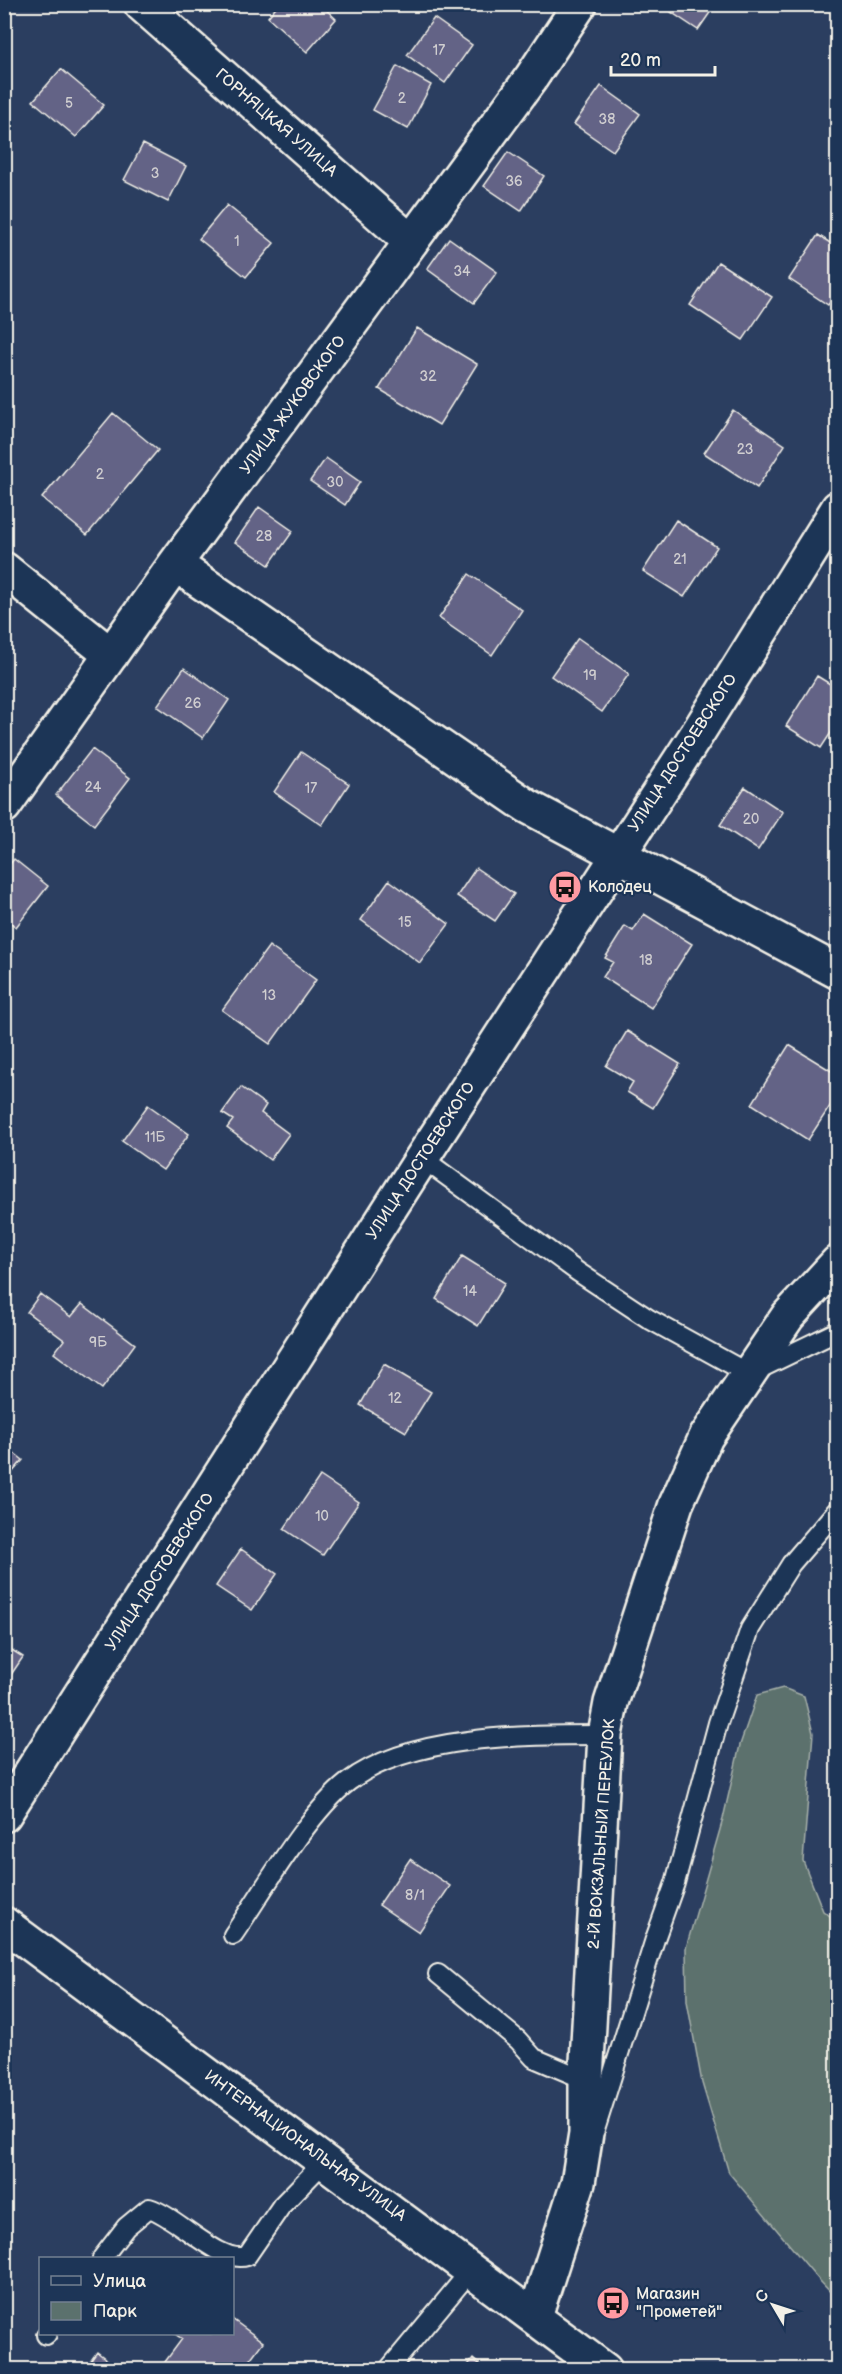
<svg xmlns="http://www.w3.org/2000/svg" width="842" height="2374" viewBox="0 0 842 2374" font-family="'Balsamiq Sans',sans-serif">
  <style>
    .green { fill: #5b716d; stroke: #a8b1aa; stroke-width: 1.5 }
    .building { fill: #646386; stroke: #f4f1e8; stroke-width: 1.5 }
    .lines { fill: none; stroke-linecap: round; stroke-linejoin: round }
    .lane-casing { stroke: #f4f1e8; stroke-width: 22 }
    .street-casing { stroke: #f4f1e8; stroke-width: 38 }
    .secondary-casing { stroke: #f4f1e8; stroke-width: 38 }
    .lane { stroke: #1d3557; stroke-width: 18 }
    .street { stroke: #1d3557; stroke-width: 33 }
    .secondary { stroke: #1d3557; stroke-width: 33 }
    .labels { text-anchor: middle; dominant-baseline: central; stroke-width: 4.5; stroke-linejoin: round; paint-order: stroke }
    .number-label { font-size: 14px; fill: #d0ced0 }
    .street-label { font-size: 16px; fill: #f4f1e8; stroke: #1d3557 }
    .poi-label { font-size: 16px; fill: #f4f1e8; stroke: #1d3557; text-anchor: start }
  </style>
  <rect width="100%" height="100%" fill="#2b3e60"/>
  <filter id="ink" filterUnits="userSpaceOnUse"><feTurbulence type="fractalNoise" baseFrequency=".0167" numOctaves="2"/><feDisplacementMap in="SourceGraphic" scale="12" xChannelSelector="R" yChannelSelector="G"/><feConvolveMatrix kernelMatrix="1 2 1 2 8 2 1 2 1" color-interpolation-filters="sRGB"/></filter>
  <g filter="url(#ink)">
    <!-- green -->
    <path class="green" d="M 783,1688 L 804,1696 L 813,1733 L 803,1861 L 823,1911 L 837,1921 L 837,2299 L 819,2280 L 729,2173 L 702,2083 L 687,2001 L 686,1948 L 723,1819 L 740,1745 L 757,1695 Z"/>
    <!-- building -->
    <path class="building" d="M 278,4 L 320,4 L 336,19 L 307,52 L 268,17 Z
      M 676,4 L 716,4 L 698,30 L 671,12 Z
      M 434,18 L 472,45 L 445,83 L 407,55 Z
      M 397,66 L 431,85 L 408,129 L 373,110 Z
      M 61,69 L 104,105 L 76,137 L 33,101 Z
      M 601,86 L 640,114 L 613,151 L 574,124 Z
      M 143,144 L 186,166 L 168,202 L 124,180 Z
      M 508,152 L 544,176 L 521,211 L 484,186 Z
      M 227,205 L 274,243 L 246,277 L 199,239 Z
      M 818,235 L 838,248 L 838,292 L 828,305 L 789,279 Z
      M 449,238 L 497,272 L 474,303 L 427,269 Z
      M 718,262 L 772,297 L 743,340 L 690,305 Z
      M 417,328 L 477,364 L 439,425 L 379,389 Z
      M 733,410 L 785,445 L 757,488 L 704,453 Z
      M 113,413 L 158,450 L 87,535 L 42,498 Z
      M 326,458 L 360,482 L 345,505 L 310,481 Z
      M 259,507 L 293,531 L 269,565 L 235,542 Z
      M 676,520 L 717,547 L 684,597 L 643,571 Z
      M 469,574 L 522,610 L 492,655 L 439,618 Z
      M 578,638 L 629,674 L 602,712 L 551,676 Z
      M 184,668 L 229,700 L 203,738 L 157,706 Z
      M 817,676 L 838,689 L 838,722 L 821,748 L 786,726 Z
      M 92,749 L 130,778 L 94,825 L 56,795 Z
      M 301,752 L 349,784 L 322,825 L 274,792 Z
      M 745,787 L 783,812 L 758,850 L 720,825 Z
      M 14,859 L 48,886 L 16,927 L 4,918 L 4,871 Z
      M 476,868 L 514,894 L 495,921 L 457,896 Z
      M 389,880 L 449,924 L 420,963 L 361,920 Z
      M 644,914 L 692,944 L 651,1008 L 603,977 L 613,962 L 605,958 L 625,926 L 633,931 Z
      M 269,946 L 316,980 L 270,1044 L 222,1010 Z
      M 627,1031 L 680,1064 L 653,1108 L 627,1092 L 633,1082 L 606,1066 Z
      M 789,1045 L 838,1075 L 838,1094 L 808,1140 L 752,1104 Z
      M 241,1087 L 266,1105 L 261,1113 L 289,1134 L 270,1160 L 227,1128 L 233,1120 L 222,1113 Z
      M 148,1105 L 189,1134 L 163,1170 L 122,1141 Z
      M 462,1256 L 505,1283 L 478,1326 L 436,1299 Z
      M 40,1294 L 71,1317 L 82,1304 L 135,1344 L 102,1389 L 54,1353 L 64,1340 L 27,1312 Z
      M 384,1364 L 431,1392 L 406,1432 L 360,1405 Z
      M 4,1445 L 23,1460 L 4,1482 Z
      M 320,1476 L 359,1502 L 323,1555 L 284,1529 Z
      M 241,1549 L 277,1574 L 252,1610 L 216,1586 Z
      M 4,1645 L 23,1657 L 4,1685 Z
      M 410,1859 L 450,1886 L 419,1932 L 379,1905 Z
      M 4,2268 L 11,2273 L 4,2282 Z
      M 232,2319 L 263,2342 L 242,2370 L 159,2370 L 182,2339 L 175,2334 L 232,2334 Z
      M 97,2352 L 120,2370 L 84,2370 Z
      M 473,2359 L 486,2370 L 464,2370 Z"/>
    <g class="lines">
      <defs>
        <path id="lane" d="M 422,1158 L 578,1272 L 649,1319 L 749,1374 L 838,1331
          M 233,1935 C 264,1890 307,1814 348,1782 C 410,1734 529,1735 605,1735
          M 438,1974 L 518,2040 L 534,2058 L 586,2080
          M 595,2130 L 655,1939 L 675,1883 L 718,1723 L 750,1629 L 791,1564 L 838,1509
          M 102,2258 L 126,2227 L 149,2208 C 177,2216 220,2265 247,2256 L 282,2205 L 325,2161
          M 46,2335 L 47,2334
          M 388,2370 L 472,2269"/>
        <path id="street" d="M 141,4 L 411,242
          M 175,564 L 527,806 L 838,972
          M 4,569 L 111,655
          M 4,806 L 175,564 L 531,78 L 580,4
          M 535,2316 L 578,2183 L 586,2133 L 586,2080 L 605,1735 L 611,1703 L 676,1504 L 706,1437 L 788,1316 L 838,1262"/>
        <path id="secondary" d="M 4,1815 L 422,1158 L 697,734 L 838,508
          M 4,1924 L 605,2370"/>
      </defs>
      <!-- lane casing -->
      <use href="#lane" class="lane-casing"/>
      <!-- street casing -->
      <use href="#street" class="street-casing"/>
      <!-- secondary casing -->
      <use href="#secondary" class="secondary-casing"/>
      <!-- lane -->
      <use href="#lane" class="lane"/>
      <!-- street -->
      <use href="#street" class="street"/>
      <!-- secondary -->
      <use href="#secondary" class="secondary"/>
    </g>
  </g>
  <!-- icons -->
  <defs>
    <symbol id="bus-disc" viewBox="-11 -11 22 22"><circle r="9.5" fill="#ff9aa2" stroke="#1d3557"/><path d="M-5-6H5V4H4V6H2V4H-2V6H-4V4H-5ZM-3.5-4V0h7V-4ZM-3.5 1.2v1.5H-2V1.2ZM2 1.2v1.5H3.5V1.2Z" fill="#111"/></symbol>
  </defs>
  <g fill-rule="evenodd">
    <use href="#bus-disc" x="546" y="868" width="38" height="38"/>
    <use href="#bus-disc" x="594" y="2284" width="38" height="38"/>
  </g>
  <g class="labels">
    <!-- number labels -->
    <g class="number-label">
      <text x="439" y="50">17</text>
      <text x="402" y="98">2</text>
      <text x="69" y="103">5</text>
      <text x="607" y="119">38</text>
      <text x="155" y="173">3</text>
      <text x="514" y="181">36</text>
      <text x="237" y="241">1</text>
      <text x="462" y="271">34</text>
      <text x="428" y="376">32</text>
      <text x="745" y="449">23</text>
      <text x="100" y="474">2</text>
      <text x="335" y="482">30</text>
      <text x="264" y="536">28</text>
      <text x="680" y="559">21</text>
      <text x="590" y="675">19</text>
      <text x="193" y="703">26</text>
      <text x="93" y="787">24</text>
      <text x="311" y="788">17</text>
      <text x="751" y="819">20</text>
      <text x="405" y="922">15</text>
      <text x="646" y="960">18</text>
      <text x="269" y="995">13</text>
      <text x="155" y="1137">11Б</text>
      <text x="470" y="1291">14</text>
      <text x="98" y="1342">9Б</text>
      <text x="395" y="1398">12</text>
      <text x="322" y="1516">10</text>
      <text x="415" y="1895">8/1</text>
    </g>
    <!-- street labels -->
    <g class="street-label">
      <text transform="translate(276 123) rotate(41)">ГОРНЯЦКАЯ УЛИЦА</text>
      <text transform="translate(293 405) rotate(-54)">УЛИЦА ЖУКОВСКОГО</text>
      <text transform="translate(683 753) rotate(-57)">УЛИЦА ДОСТОЕВСКОГО</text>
      <text transform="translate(421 1161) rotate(-57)">УЛИЦА ДОСТОЕВСКОГО</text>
      <text transform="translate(160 1572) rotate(-57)">УЛИЦА ДОСТОЕВСКОГО</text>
      <text transform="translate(602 1834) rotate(-86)">2-Й ВОКЗАЛЬНЫЙ ПЕРЕУЛОК</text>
      <text transform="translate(305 2146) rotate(36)">ИНТЕРНАЦИОНАЛЬНАЯ УЛИЦА</text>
    </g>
    <!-- poi labels -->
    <g class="poi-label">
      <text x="588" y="887">Колодец</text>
      <text x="636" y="2294">Магазин<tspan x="636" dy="18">"Прометей"</tspan></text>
    </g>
  </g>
  <!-- margin -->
  <rect width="842" height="2374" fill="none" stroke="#1d3557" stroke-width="24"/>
  <rect x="12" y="12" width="818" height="2350" fill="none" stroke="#f4f1e8" stroke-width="2" filter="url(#ink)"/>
  <!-- legend -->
  <rect x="39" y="2257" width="195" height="78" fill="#1d3557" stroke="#738091" stroke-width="1.5"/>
  <rect x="51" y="2276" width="30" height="9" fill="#1d3557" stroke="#738091" stroke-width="1.5"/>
  <text x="93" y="2287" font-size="18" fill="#f4f1e8">Улица</text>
  <rect x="51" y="2302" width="30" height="18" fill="#5b716d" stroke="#738091" stroke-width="1.5"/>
  <text x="93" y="2317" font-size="18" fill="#f4f1e8">Парк</text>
  <!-- north arrow -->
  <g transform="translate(773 2305) rotate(309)" stroke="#1d3557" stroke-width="4.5" paint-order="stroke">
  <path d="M0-4.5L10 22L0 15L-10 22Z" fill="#f4f1e8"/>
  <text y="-9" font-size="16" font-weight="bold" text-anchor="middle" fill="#f4f1e8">С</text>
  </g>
  <!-- scale -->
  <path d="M611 66v9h104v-9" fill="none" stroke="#f4f1e8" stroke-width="3"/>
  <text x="620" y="66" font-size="18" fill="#f4f1e8" stroke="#1d3557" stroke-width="4.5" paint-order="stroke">20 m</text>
</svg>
